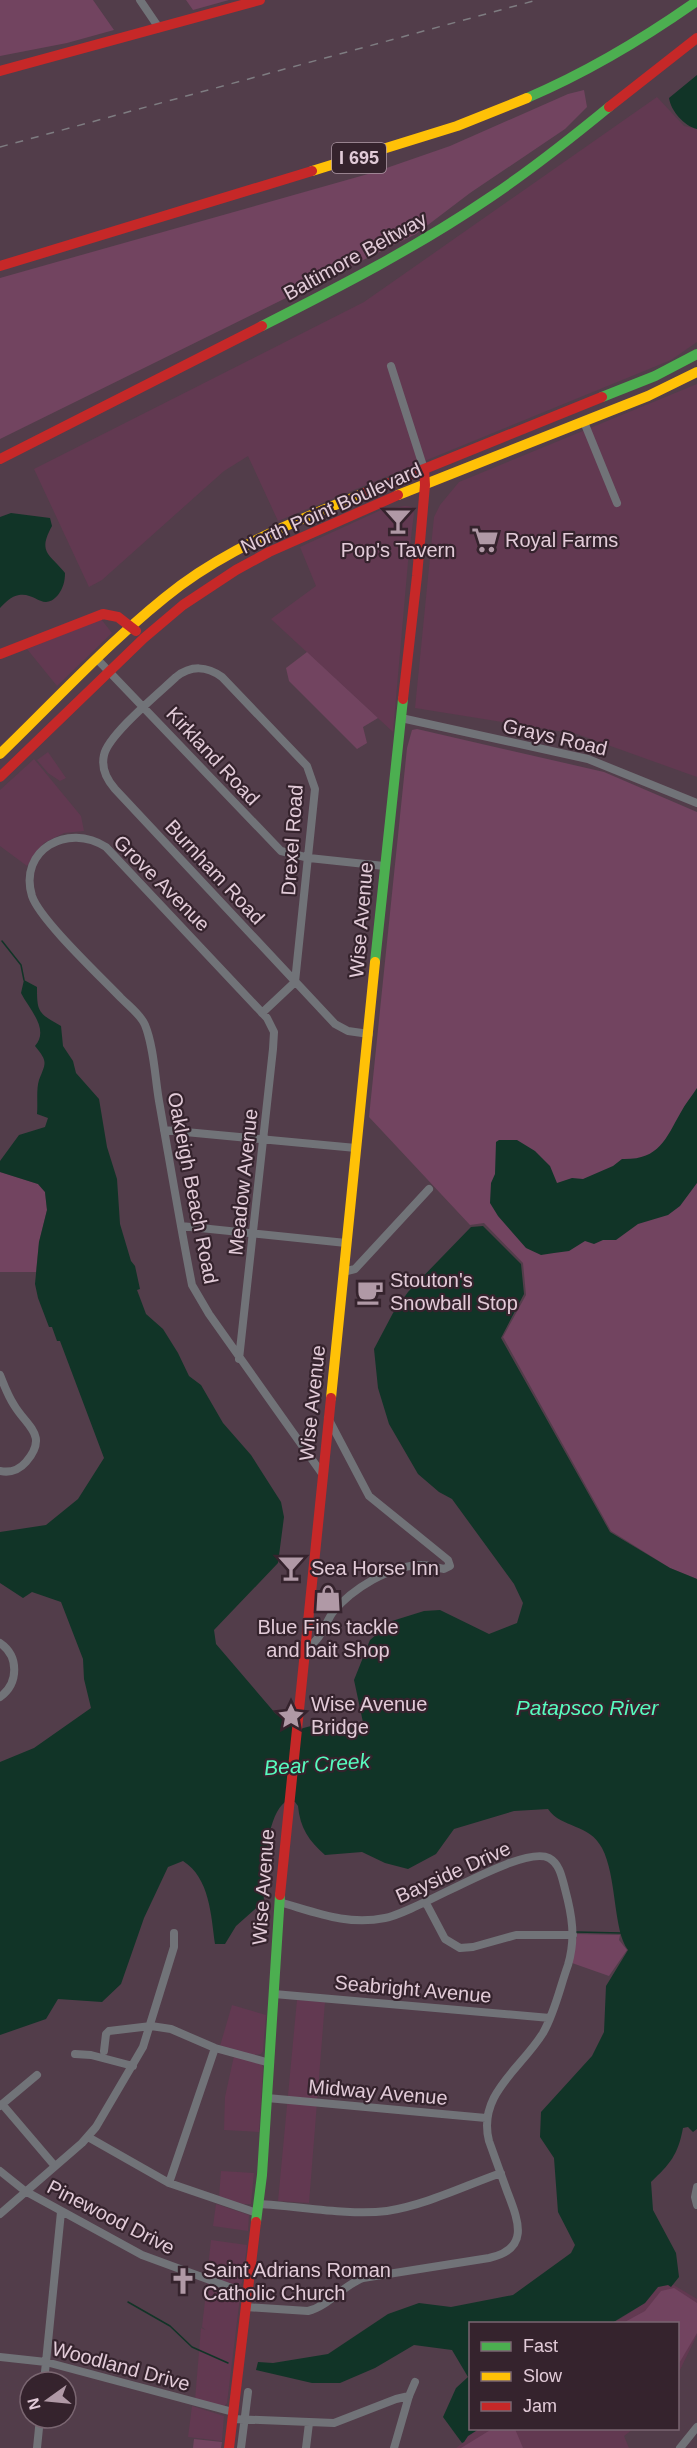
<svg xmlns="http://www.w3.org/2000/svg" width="697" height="2448" viewBox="0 0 697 2448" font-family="Arial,sans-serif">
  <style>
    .built { fill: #623951 }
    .green { fill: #724460 }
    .water { fill: #113427 }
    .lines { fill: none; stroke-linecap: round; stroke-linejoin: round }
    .stream { stroke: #113427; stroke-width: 1.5 }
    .street { stroke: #717378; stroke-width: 8 }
    .fast { stroke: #4caf50; stroke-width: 10 }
    .slow { stroke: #ffc107; stroke-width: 10 }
    .jam { stroke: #c62828; stroke-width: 10 }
    .rail { stroke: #7e7c81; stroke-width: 1.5; stroke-dasharray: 8 8; stroke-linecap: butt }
    .labels { text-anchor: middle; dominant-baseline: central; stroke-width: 4.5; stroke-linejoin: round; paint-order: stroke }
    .shield { fill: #35232d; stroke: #ae99a5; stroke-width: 1.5 }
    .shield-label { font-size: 18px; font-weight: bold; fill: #e2cbd8 }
    .street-label { font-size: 20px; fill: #e2cbd8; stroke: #35232d }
    .poi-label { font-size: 20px; fill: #e2cbd8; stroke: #35232d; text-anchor: start }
    .water-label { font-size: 21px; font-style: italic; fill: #57fbbe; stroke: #35232d }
  </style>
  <rect width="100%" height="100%" fill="#523d4a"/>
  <!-- built -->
  <path class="built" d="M 657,97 L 684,126 L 697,129 L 697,342 L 671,360 L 278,521 L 248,456 L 224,471 L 102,580 L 89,587 L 34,469 L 364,302 Z
    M 697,384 L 697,777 L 577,734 L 415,708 L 434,517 L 440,505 L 459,482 Z
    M 405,506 L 412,507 L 414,513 L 408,562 L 393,732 L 271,619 L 316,586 L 300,547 L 381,510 Z
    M 101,619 L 112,633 L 57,686 L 27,649 Z
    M 48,752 L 66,778 L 60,781 L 48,773 L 37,760 Z
    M 34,759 L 81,816 L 84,831 L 64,833 L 44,843 L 27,866 L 0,846 L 0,790 Z
    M 297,2000 L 325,2002 L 309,2203 L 278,2201 Z
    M 232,2005 L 266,2015 L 263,2051 L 261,2054 L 253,2055 L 220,2046 Z
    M 234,2056 L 261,2063 L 263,2067 L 259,2132 L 224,2130 L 225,2097 Z
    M 221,2171 L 254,2173 L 251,2204 L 243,2204 L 219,2197 Z
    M 216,2204 L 249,2215 L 248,2231 L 213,2226 Z
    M 211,2240 L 247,2245 L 242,2283 L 239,2286 L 235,2287 L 207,2276 Z
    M 207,2283 L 238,2294 L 240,2297 L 227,2403 L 224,2407 L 195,2400 L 201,2328 L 206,2330 L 202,2327 Z
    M 672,2284 L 697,2299 L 697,2335 L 678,2374 L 678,2324 L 612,2324 L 645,2303 L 658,2287 Z
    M 192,2406 L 224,2416 L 222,2441 L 188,2437 Z
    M 479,2429 L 633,2429 L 624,2436 L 629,2448 L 456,2448 L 464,2442 L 468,2436 Z"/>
  <!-- green -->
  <path class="green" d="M 0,0 L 93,0 L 114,30 L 67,43 L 0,56 Z
    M 186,0 L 229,0 L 193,10 Z
    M 584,90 L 587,107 L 565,129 L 470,193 L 416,234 L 0,439 L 0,278 L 375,172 L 450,146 L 568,94 Z
    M 307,652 L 378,718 L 363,727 L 367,743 L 357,749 L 289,681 L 286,668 Z
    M 417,729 L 604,772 L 697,812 L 697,1579 L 670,1568 L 611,1531 L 503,1337 L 526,1295 L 523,1263 L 484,1223 L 470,1225 L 369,1117 L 407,748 L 412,730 Z
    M 0,1172 L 38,1184 L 45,1192 L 47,1210 L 39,1242 L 36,1272 L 0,1272 Z
    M 577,1934 L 620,1935 L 619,1940 L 627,1950 L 609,1976 L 572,1963 Z
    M 674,2288 L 697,2303 L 697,2333 L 678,2365 L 678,2324 L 623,2323 L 645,2311 L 661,2291 Z
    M 492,2429 L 515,2429 L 523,2448 L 461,2448 Z
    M 194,2439 L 222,2442 L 221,2448 L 193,2448 Z"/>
  <!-- water -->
  <path class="water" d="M 697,75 L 697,129 C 684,126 671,111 669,98 Z
    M 11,513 L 50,518 L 52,526 C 37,553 50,554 65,573 C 65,582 63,588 58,595 C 43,612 36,592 19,595 C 11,596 5,603 0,608 L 0,517 Z
    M 24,980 L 37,987 C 37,1012 38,1013 61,1026 L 63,1046 L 73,1061 L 76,1073 L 99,1099 L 107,1147 L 117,1179 L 120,1224 L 131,1261 L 135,1266 L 140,1289 L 137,1290 L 146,1314 L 163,1329 L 178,1353 L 189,1376 L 201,1385 L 223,1423 L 251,1455 L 281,1502 L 284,1517 L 278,1563 L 214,1630 L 216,1644 L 275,1713 L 296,1730 L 311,1726 L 329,1730 L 364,1727 L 354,1680 L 370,1640 L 392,1621 L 424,1611 L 440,1610 L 489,1634 L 517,1623 L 523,1603 L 514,1584 L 452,1499 L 439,1492 L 418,1474 L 389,1424 L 378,1388 L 374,1349 L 393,1313 L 408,1292 L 471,1227 L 483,1226 L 521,1264 L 524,1294 L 501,1338 L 610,1532 L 670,1568 L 697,1579 L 697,2129 L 693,2132 L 688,2127 L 683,2128 C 678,2155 670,2164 651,2182 L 653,2210 L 676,2253 L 679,2277 L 671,2287 L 668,2285 L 658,2287 L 645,2303 L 612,2323 L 470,2324 L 470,2428 L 479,2429 L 468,2436 L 464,2442 L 462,2443 L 443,2417 L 456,2388 L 468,2377 L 452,2350 L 414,2345 L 375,2368 L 340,2383 L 312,2383 L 256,2370 L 258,2362 L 273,2363 L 328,2354 L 388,2314 L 419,2303 L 451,2307 L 513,2295 L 571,2253 L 575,2245 L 558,2212 L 554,2158 L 540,2137 L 541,2112 L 592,2056 L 604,2032 L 606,1986 L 628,1950 C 613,1931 617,1876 602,1848 C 589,1823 562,1829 548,1809 L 514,1811 L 454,1829 L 436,1854 L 408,1869 L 385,1863 L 362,1852 L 325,1855 C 309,1841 300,1828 298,1806 L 295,1802 L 285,1802 C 266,1816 262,1878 264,1901 L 236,1926 L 225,1944 L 215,1944 C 211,1916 210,1878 183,1861 L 168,1867 L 144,1918 L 121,1984 L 102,2002 L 58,1999 L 46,2019 L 0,2035 L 0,1762 L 34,1748 L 91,1708 L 84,1679 L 83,1659 L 61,1602 L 32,1592 L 23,1598 L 0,1583 L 0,1532 L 46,1525 L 78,1499 L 104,1458 L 60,1341 L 57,1341 L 52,1327 L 49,1327 L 38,1298 L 35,1284 L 39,1242 L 47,1210 L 45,1192 L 38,1184 L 0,1172 L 0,1161 L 19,1135 L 45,1127 L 48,1118 L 37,1114 C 38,1104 36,1089 39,1080 C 46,1062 48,1062 35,1046 C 50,1029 29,1009 21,993 Z
    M 697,1088 L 697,1183 L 680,1206 L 668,1215 L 638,1224 L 616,1240 L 603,1240 L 594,1244 L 585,1241 L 569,1251 L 554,1253 L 541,1255 L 526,1248 L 498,1216 L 490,1203 L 491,1183 L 495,1174 L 496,1142 L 499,1140 L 517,1140 L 535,1151 L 550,1166 L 557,1183 L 572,1178 L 583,1179 L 613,1166 L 622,1159 C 659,1160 665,1140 681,1112 C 685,1104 692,1096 697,1088 Z"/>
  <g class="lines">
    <!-- stream -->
    <path class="stream" d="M 2,941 L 21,965 L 24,980
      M 576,1932 L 621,1933
      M 128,2302 L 170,2326 L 192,2347 L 228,2363"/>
    <!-- street -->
    <path class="street" d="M 140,0 L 159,28
      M 391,366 L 424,469
      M 584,422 L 617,503
      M 97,659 L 281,851 L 309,858 L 384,866
      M 401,718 L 588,759 L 697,803
      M 262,1013 L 295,982 L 315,789 L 307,766 L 222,677 C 207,666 191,665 176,677 C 159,693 108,735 104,755 C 101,768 107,780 115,789 L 335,1024 L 348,1031 L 369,1034
      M 164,1130 L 356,1148
      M 181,1226 L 346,1243
      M 343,1272 L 355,1269 L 429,1189
      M 239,1359 L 273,1049 L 274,1032 L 267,1018 L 106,847 C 68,822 18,850 32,896 C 40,920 101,977 121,998 C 129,1006 141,1015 145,1025 C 154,1047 155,1078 159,1101 C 170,1163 180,1224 192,1285 L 209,1314 L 323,1475
      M 0,1375 C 4,1385 8,1396 14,1405 C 27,1427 49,1435 26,1462 C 19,1470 10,1473 0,1471
      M 0,1643 C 19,1656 19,1683 0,1697
      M 305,1647 C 319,1645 325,1623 333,1612 C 352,1589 390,1565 422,1565 C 429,1565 437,1568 444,1569 L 450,1566 L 448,1560 L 369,1496 L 328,1418
      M 426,1903 L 445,1939 L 460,1948 L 473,1947 L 516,1935 L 573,1935
      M 274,1994 L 550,2018
      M 104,2051 L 106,2034 L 109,2031 L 151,2026 L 171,2029 L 215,2048 L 270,2063
      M 75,2054 L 91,2055 L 133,2066
      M 267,2098 L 486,2118
      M 2,2104 L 54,2165
      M 0,2106 L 37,2075
      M 88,2137 L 169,2183 L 257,2213
      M 0,2171 L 25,2191 L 142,2255 L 248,2294
      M 169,2183 L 215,2048
      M 697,2187 L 695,2197 L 697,2205
      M 259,2204 C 298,2206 349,2216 387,2211 C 426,2205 464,2186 501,2173
      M 0,2214 L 82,2143 L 96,2127 L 143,2047 L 174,1947 L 174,1933
      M 246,2307 L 308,2311 C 329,2306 343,2285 363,2278 L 489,2258 C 531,2249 518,2220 507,2191 C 501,2174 495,2158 489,2141 C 477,2094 521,2069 543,2033 C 555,2012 560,1987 568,1965 C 576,1938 572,1915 565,1889 C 562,1878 560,1864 549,1858 C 522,1844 420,1911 385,1918 C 347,1926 315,1912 279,1902
      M 0,2357 L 46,2362 L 233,2412
      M 44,2382 L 61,2212
      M 232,2419 L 334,2423 L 396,2399 L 409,2396
      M 37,2448 L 40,2418
      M 241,2448 L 248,2392
      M 306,2448 L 309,2423
      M 394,2448 L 409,2396 L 415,2382
      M 680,2448 L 697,2427"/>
    <!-- fast -->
    <path class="fast" d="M 527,98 C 588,72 643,39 697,1
      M 262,326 C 339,287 417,247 489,198 C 531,170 570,139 609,107
      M 602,397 L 655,376 L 697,354
      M 375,962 L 403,699
      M 256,2222 L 262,2175 L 280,1895"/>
    <!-- slow -->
    <path class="slow" d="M 312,171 L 457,126 L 527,98
      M 398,495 L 648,396 L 697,372
      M 0,754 C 58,698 117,633 181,585 C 236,545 302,518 365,493
      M 331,1398 L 375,962"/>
    <!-- jam -->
    <path class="jam" d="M 0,71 L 260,0
      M 609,107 L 697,38
      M 0,266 L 312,171
      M 0,459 L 262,326
      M 365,493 L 602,397
      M 0,654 L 103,614 L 118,617 L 136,631
      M 403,699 L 417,576 L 425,485 L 424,469
      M 0,777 L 144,638 L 183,605 L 236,570 L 269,552 L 398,495
      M 280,1895 L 331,1398
      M 229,2448 L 256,2222"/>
    <!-- rail -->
    <path class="rail" d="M 0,147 L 537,0"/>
  </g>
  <!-- icons -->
  <defs>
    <symbol id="bar-bare" viewBox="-9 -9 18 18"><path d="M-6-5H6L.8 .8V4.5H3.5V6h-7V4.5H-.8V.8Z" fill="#b099a6" stroke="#35232d" stroke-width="2.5" paint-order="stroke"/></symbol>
    <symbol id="supermarket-bare" viewBox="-9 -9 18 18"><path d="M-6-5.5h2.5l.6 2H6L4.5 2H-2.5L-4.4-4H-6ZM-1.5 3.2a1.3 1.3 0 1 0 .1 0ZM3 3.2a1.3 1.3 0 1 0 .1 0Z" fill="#b099a6" stroke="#35232d" stroke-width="2.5" paint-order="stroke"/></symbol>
    <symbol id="cafe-bare" viewBox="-9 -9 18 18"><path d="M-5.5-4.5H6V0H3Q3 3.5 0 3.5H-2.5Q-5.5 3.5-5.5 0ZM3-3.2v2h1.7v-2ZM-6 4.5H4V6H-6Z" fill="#b099a6" stroke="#35232d" stroke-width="2.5" paint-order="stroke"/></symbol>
    <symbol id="shop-bare" viewBox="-9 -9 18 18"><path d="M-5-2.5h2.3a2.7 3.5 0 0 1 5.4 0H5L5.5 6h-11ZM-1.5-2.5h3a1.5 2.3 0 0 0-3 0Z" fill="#b099a6" stroke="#35232d" stroke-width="2.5" paint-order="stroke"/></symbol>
    <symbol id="sight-bare" viewBox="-9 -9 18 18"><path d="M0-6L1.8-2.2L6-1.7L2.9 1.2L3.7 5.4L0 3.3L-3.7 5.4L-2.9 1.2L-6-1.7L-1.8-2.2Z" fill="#b099a6" stroke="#35232d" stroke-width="2.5" paint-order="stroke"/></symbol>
    <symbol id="church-bare" viewBox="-9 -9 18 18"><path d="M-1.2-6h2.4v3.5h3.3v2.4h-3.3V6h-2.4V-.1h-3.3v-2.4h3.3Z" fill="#b099a6" stroke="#35232d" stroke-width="2.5" paint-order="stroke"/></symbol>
  </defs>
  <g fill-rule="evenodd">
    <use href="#bar-bare" x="379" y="502" width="38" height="38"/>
    <use href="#supermarket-bare" x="466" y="521" width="38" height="38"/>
    <use href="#cafe-bare" x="351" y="1273" width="38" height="38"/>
    <use href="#bar-bare" x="272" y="1549" width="38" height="38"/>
    <use href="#shop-bare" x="309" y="1579" width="38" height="38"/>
    <use href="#sight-bare" x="272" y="1697" width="38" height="38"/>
    <use href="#church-bare" x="164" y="2262" width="38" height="38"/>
  </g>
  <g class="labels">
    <!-- shield labels -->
    <rect class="shield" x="332" y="143" width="54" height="30" rx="4.5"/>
    <g class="shield-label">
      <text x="359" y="158">I 695</text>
    </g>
    <!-- street labels -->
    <g class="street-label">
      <text transform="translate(355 256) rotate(-29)">Baltimore Beltway</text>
      <text transform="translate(331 508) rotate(-24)">North Point Boulevard</text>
      <text transform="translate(555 737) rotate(13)">Grays Road</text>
      <text transform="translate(213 756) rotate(47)">Kirkland Road</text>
      <text transform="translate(292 840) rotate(-86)">Drexel Road</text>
      <text transform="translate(215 872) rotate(47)">Burnham Road</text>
      <text transform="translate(162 883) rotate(45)">Grove Avenue</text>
      <text transform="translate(361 920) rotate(-85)">Wise Avenue</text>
      <text transform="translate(243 1182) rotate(-84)">Meadow Avenue</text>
      <text transform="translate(193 1188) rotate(79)">Oakleigh Beach Road</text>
      <text transform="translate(312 1403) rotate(-84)">Wise Avenue</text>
      <text transform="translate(453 1872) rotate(-24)">Bayside Drive</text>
      <text transform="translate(263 1887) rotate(-86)">Wise Avenue</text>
      <text transform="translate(413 1989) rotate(5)">Seabright Avenue</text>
      <text transform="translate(378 2092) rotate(5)">Midway Avenue</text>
      <text transform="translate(111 2217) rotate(27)">Pinewood Drive</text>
      <text transform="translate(121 2366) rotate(15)">Woodland Drive</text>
    </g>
    <!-- poi labels -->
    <g class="poi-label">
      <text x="505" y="540">Royal Farms</text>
      <text x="398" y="550" text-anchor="middle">Pop's Tavern</text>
      <text x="390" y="1280">Stouton's<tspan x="390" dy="23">Snowball Stop</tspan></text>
      <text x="311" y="1568">Sea Horse Inn</text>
      <text x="328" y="1627" text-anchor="middle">Blue Fins tackle<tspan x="328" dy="23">and bait Shop</tspan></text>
      <text x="311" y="1704">Wise Avenue<tspan x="311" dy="23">Bridge</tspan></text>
      <text x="203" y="2270">Saint Adrians Roman<tspan x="203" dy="23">Catholic Church</tspan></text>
    </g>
    <!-- water labels -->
    <g class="water-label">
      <text x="587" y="1707">Patapsco River</text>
      <text transform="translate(317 1764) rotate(-4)">Bear Creek</text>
    </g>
  </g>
  <!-- legend -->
  <rect x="469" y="2322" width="210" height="108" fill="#35232d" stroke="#7a6671" stroke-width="1.5"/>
  <rect x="481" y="2342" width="30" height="9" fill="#4caf50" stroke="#7a6671" stroke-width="1.5"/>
  <text x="523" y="2352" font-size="18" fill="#e2cbd8">Fast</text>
  <rect x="481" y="2372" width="30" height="9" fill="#ffc107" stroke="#7a6671" stroke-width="1.5"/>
  <text x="523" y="2382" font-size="18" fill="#e2cbd8">Slow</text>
  <rect x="481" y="2402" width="30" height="9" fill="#c62828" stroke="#7a6671" stroke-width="1.5"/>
  <text x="523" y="2412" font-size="18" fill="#e2cbd8">Jam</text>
  <!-- north arrow -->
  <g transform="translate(48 2400) rotate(255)"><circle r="28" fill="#35232d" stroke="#7a6671" stroke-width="1.5"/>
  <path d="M0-4.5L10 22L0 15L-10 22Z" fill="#b099a6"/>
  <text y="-9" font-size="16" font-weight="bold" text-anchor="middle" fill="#e2cbd8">N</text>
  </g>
</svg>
